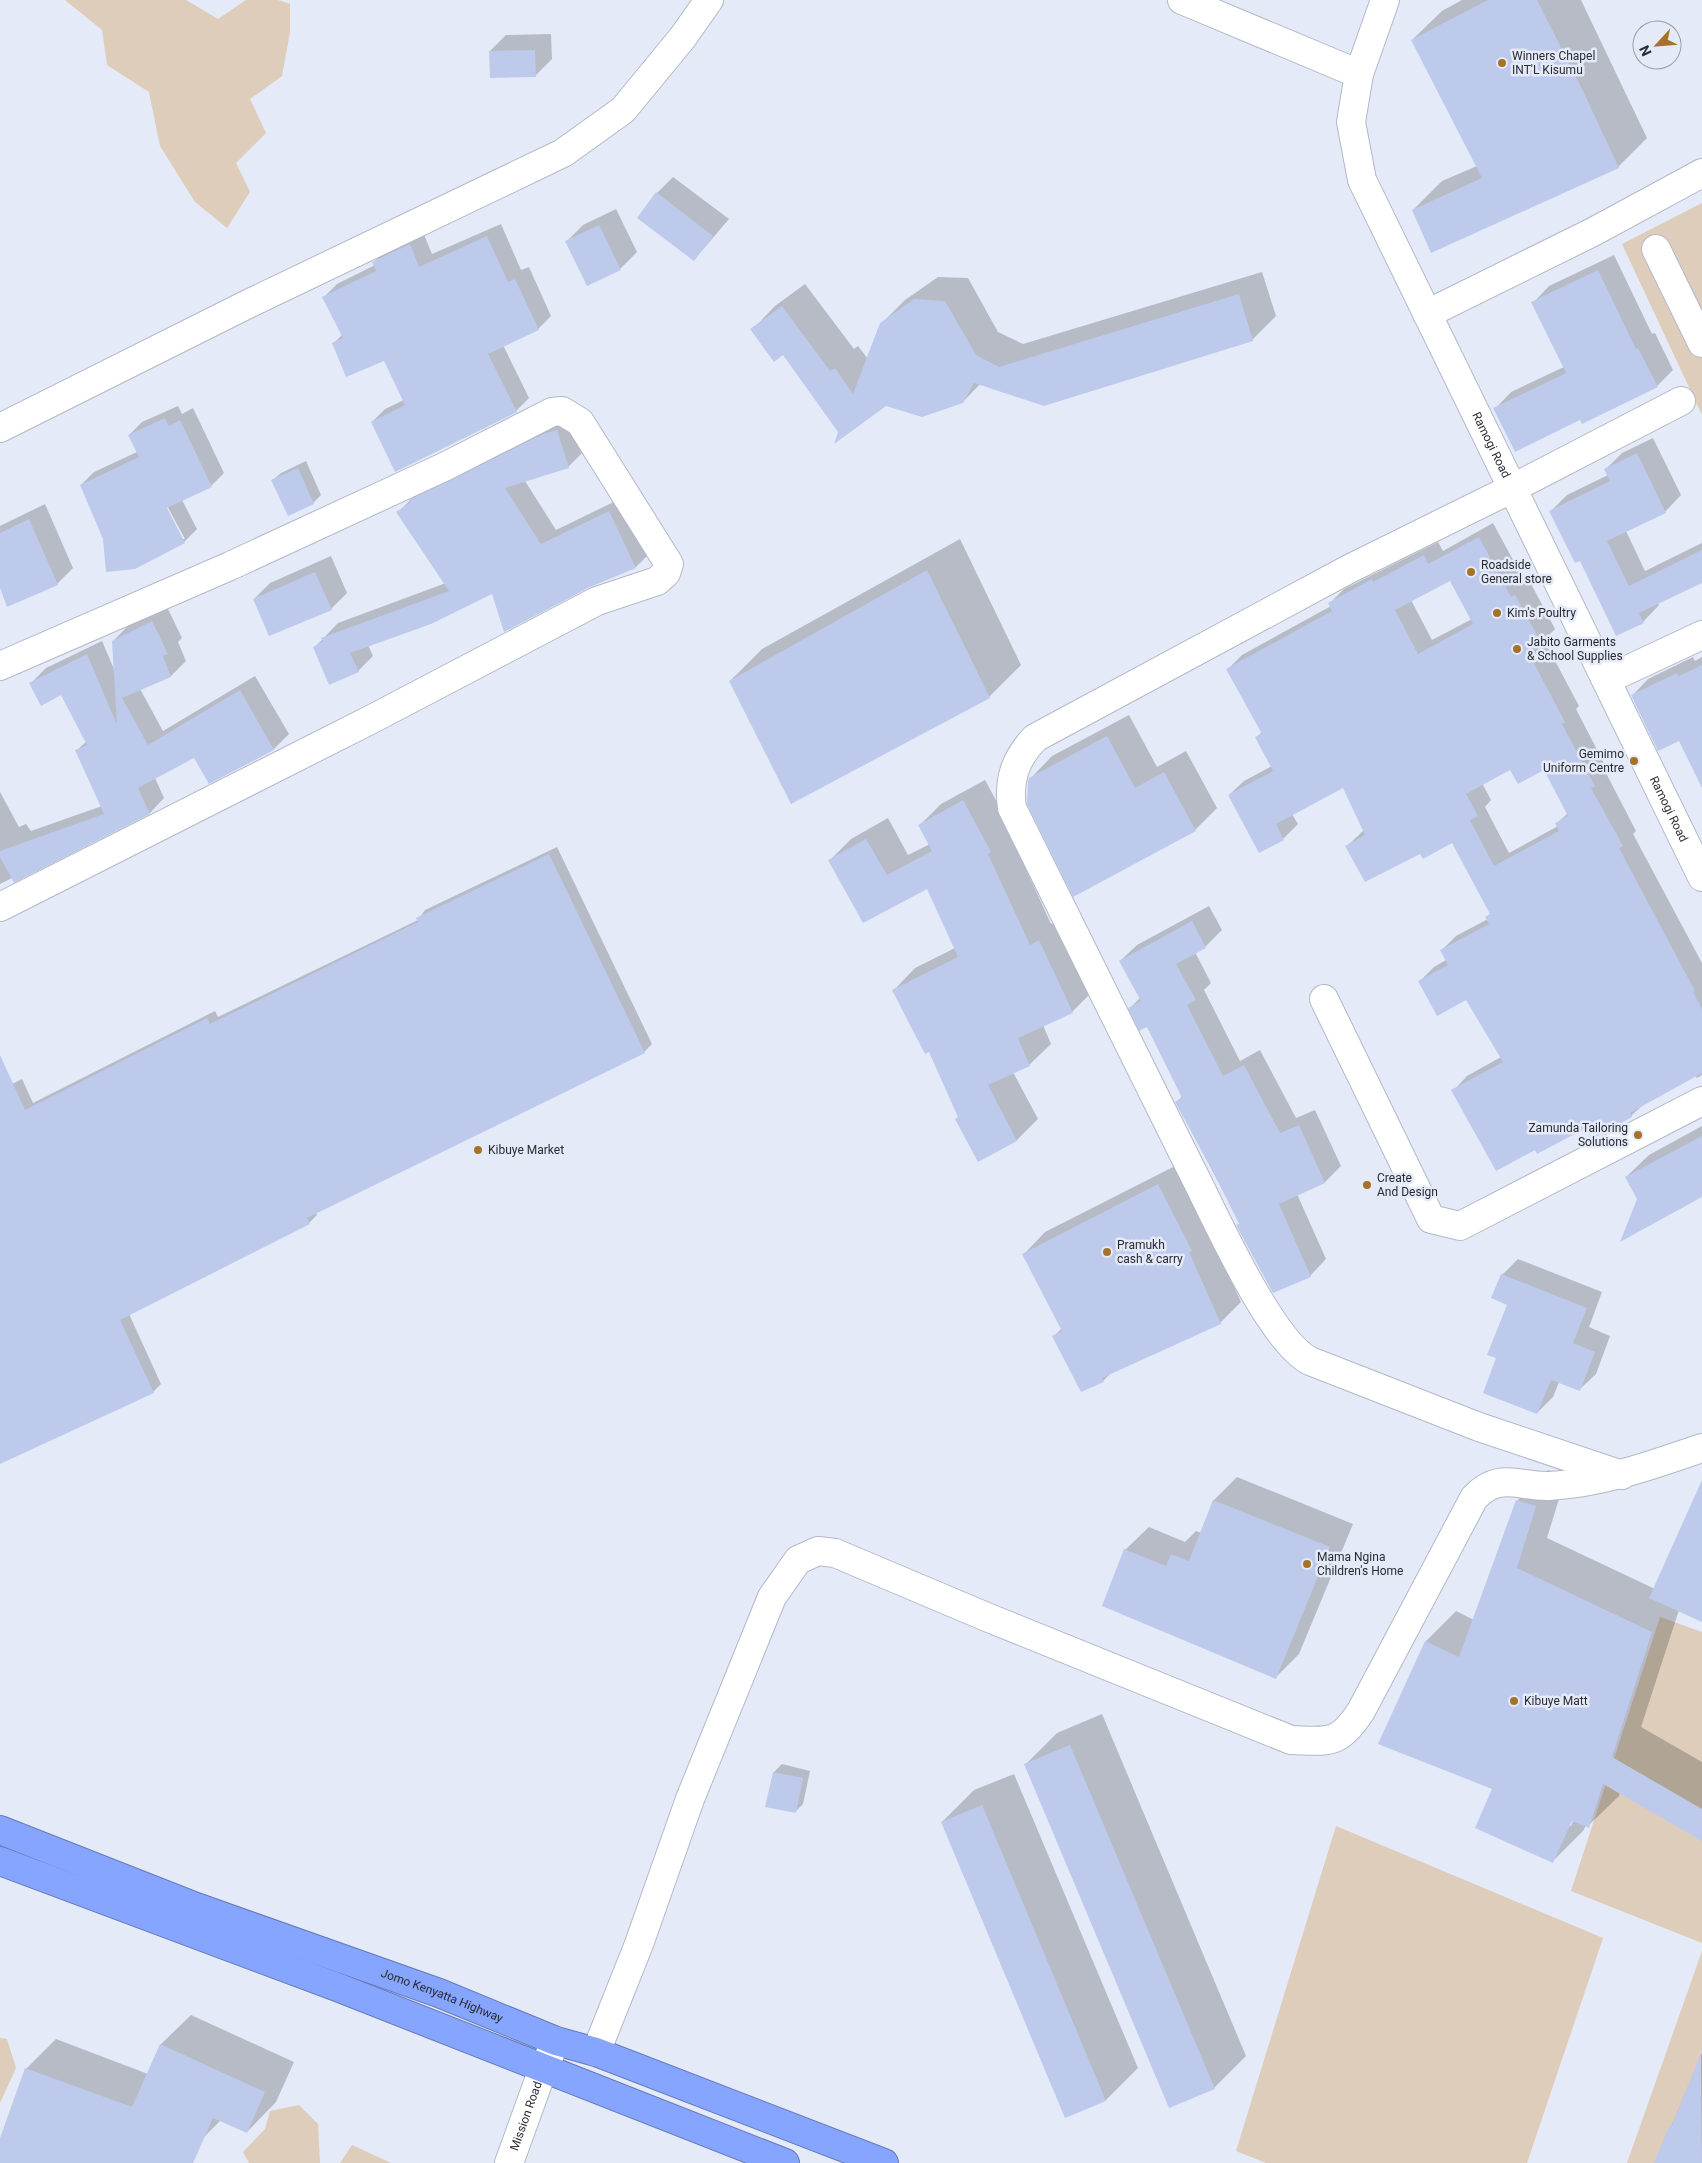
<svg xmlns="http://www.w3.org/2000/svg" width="1702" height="2163" viewBox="0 0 1702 2163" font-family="Roboto,sans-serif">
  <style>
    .green { fill: #ddcdba }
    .shadow { fill: #0003; fill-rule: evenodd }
    .building { fill: #bdcaec; fill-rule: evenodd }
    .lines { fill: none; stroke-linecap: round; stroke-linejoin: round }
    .minor-casing { stroke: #b3b8c6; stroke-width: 30 }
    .highway-casing { stroke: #657ab7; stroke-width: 30 }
    .minor { stroke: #fff; stroke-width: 28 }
    .highway { stroke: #86a5ff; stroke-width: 28 }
    .poi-dot { fill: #a6722a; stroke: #e4eaf8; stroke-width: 2 }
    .labels { text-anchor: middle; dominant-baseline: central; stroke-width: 5; stroke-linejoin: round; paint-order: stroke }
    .poi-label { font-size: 12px; fill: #292b31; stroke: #e4eaf8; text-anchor: start }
    .street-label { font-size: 12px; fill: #292b31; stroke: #e4eaf8 }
  </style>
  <rect width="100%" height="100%" fill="#e4eaf8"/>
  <!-- green -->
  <path class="green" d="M 65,0 L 186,0 L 218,19 L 246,0 L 278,0 L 290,4 L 290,32 L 282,76 L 250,99 L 266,133 L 236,163 L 250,192 L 227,228 L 195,202 L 160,146 L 149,92 L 107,65 L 102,30 Z
    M 1702,203 L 1702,415 L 1622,244 Z
    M 1660,1617 L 1702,1632 L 1702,1943 L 1571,1891 Z
    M 1336,1826 L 1603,1938 L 1527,2163 L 1266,2163 L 1236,2151 Z
    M 1702,1951 L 1702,2163 L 1627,2163 Z
    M 0,2038 L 7,2039 L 16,2068 L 0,2103 Z
    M 299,2105 L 318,2124 L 320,2163 L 249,2163 L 243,2152 L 265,2129 L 270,2111 Z
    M 352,2145 L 391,2163 L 340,2163 Z"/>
  <!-- shadow -->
  <path class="shadow" d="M 1462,0 L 1581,0 L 1647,138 L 1618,167 L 1413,210 L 1442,181 L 1477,166 L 1412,40 L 1442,11 Z
    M 551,34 L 552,59 L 536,75 L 490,51 L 506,35 Z
    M 673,177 L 729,219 L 694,260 L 639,217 L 657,193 Z
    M 616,209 L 637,252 L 620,269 L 588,284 L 567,241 L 583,225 Z
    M 501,224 L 521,270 L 529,267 L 551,316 L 538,329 L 503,345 L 529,398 L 516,411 L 372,422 L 385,409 L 404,400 L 385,360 L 334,343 L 342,335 L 324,297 L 337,284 L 375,265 L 374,262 L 387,249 L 423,232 L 432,254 Z
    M 1614,255 L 1652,334 L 1655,333 L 1673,370 L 1657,386 L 1581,419 L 1495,409 L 1511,392 L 1564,367 L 1533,303 L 1549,286 Z
    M 1262,272 L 1276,316 L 1253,339 L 1044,405 L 980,384 L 963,402 L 886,405 L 840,432 L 784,354 L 752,330 L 775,306 L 805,284 L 854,349 L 858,346 L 868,359 L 881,324 L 905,300 L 938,277 L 968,278 L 998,332 L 1023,344 Z
    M 178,406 L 182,414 L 193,408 L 224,473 L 211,486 L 182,500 L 197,529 L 184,542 L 104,539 L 81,485 L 94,472 L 137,452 L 129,435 L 142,422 ZM 165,502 L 185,539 L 182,539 L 163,503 Z
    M 572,416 L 583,452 L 568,467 L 525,481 L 556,530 L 624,497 L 651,552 L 636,567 L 589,586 L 493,592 L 368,645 L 373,656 L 358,671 L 315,647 L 338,623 L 446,583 L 398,512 L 426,485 Z
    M 1653,438 L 1681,495 L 1665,512 L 1626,531 L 1645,571 L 1702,543 L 1702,581 L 1658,603 L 1659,605 L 1643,622 L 1580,559 L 1551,511 L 1567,495 L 1608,475 L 1606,469 L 1622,453 Z
    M 306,461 L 321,495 L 313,503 L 273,480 L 281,473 Z
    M 45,504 L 73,568 L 57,584 L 0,585 L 0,526 Z
    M 1493,523 L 1526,584 L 1530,582 L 1555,629 L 1544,640 L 1579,706 L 1576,709 L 1608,771 L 1606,773 L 1636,831 L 1633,834 L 1702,963 L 1702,1075 L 1697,1078 L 1695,1075 L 1645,1103 L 1631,1116 L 1587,1127 L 1535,1149 L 1453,1091 L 1467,1076 L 1501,1057 L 1467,998 L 1420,981 L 1434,967 L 1446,960 L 1441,951 L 1456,936 L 1488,919 L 1487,917 L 1491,913 L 1452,841 L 1420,852 L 1347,846 L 1364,830 L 1343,787 L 1292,814 L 1298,824 L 1284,838 L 1260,851 L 1229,795 L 1244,781 L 1272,766 L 1257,737 L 1262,732 L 1228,669 L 1242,655 L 1331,606 L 1330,603 L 1344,589 L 1438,542 L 1443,551 ZM 1451,579 L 1472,619 L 1432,640 L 1411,600 ZM 1511,768 L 1544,769 L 1568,813 L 1556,824 L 1558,826 L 1509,853 L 1485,807 L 1491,800 L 1482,783 Z
    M 960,539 L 1021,665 L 989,697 L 730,681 L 762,649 Z
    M 331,556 L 347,593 L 331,609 L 254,599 L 270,583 Z
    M 167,607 L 182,638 L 178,642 L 186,661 L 171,676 L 140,689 L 163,731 L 255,676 L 289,734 L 274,749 L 210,782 L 194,756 L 155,778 L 164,798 L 150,813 L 14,881 L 12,878 L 0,884 L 0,792 L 19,827 L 26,824 L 31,831 L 102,806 L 77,750 L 87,741 L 62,694 L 31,683 L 46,668 L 102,641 L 114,669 L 113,641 L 128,626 Z
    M 1693,657 L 1695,661 L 1702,657 L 1702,785 L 1680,739 L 1632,696 L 1648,679 Z
    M 1129,715 L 1157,767 L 1186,751 L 1217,808 L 1195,830 L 1030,779 L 1052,756 Z
    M 985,780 L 1012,830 L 1009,832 L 1051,924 L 1060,920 L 1093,991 L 1072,1012 L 1043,1025 L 1051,1044 L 1029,1065 L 1013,1072 L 1038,1119 L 1017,1140 L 978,1161 L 930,1050 L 894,990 L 915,968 L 955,948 L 927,887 L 830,860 L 851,839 L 888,818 L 908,855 L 930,844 L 920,825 L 941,804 Z
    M 557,847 L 652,1044 L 644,1052 L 316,1213 L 317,1215 L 309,1223 L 129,1314 L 161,1384 L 153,1392 L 0,1463 L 0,1090 L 22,1079 L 33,1103 L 215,1011 L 218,1017 L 418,920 L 425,910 Z
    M 1209,906 L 1222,930 L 1205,947 L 1195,952 L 1211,983 L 1204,990 L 1240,1061 L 1260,1050 L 1296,1118 L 1315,1110 L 1341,1166 L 1325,1182 L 1297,1194 L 1326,1259 L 1310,1276 L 1240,1223 L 1176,1102 L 1183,1096 L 1147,1025 L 1130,1008 L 1140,998 L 1120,961 L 1137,945 Z
    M 1702,1126 L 1702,1196 L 1638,1199 L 1626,1177 L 1649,1155 Z
    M 1179,1164 L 1241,1302 L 1220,1323 L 1112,1372 L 1103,1381 L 1081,1391 L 1054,1336 L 1062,1328 L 1024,1254 L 1045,1232 Z
    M 1518,1259 L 1602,1292 L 1589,1327 L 1610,1336 L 1596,1374 L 1579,1390 L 1559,1382 L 1553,1397 L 1537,1413 L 1498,1358 L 1508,1304 L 1502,1275 Z
    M 1548,1470 L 1566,1476 L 1547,1538 L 1655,1589 L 1702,1507 L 1702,1621 L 1679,1610 L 1641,1727 L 1702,1762 L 1702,1836 L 1620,1792 L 1619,1796 L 1588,1826 L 1586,1825 L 1583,1831 L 1553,1861 L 1494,1789 L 1426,1641 L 1456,1611 L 1474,1620 L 1518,1500 ZM 1575,1816 L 1571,1826 L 1568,1826 Z
    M 1237,1477 L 1353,1524 L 1299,1654 L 1275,1678 L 1125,1550 L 1149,1527 L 1185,1542 L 1196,1531 L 1201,1533 L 1214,1500 Z
    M 1102,1714 L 1246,2056 L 1214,2088 L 1025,1765 L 1057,1733 Z
    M 782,1764 L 810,1771 L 803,1804 L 795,1812 L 767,1806 L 774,1772 Z
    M 1014,1774 L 1138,2068 L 1106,2100 L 1066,2117 L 942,1822 L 974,1790 Z
    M 191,2015 L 294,2062 L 276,2102 L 247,2132 L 221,2120 L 178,2163 L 0,2163 L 0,2141 L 26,2069 L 56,2039 L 148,2074 L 161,2044 Z
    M 1702,2053 L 1702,2163 L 1656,2163 Z"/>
  <!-- building -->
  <path class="building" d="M 1488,0 L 1537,0 L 1583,91 L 1619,168 L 1431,253 L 1412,210 L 1482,178 L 1411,40 Z
    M 535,50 L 536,77 L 490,78 L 489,51 Z
    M 656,192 L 713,236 L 694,261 L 637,218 Z
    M 599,225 L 621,270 L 587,286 L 565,241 Z
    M 487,236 L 508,282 L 515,279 L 539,330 L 488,354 L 517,412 L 395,472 L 371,422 L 405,405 L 384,361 L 346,377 L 332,343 L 343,338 L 322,297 L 376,271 L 372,262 L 410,244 L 419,267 Z
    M 1598,270 L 1636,349 L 1638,348 L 1658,387 L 1582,424 L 1580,420 L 1515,452 L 1493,408 L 1566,373 L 1531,302 Z
    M 1239,294 L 1253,341 L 1044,406 L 974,383 L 963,403 L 922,417 L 886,406 L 834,444 L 838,432 L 783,355 L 774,362 L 750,329 L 782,306 L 830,371 L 835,368 L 853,394 L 880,323 L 914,299 L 945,301 L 976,355 L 999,367 Z
    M 165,418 L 169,426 L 180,420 L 212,487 L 167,508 L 185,543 L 135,569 L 106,572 L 103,539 L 80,485 L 139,457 L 128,435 Z
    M 557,430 L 569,468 L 505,488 L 541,544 L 609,511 L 636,568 L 590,587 L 504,632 L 492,594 L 431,624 L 350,653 L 359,672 L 329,685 L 313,647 L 323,641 L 321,638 L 449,591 L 396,512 L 410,503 L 409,500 L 543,434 Z
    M 1637,453 L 1666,513 L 1607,541 L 1629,586 L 1702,550 L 1702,583 L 1639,613 L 1644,623 L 1616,636 L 1580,561 L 1575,563 L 1549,511 L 1610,481 L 1604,469 Z
    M 298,468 L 314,504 L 288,516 L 271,480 Z
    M 29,519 L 58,585 L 7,607 L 0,588 L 0,533 Z
    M 1479,537 L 1511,597 L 1515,595 L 1542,644 L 1528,652 L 1565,722 L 1562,724 L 1595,786 L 1591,788 L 1623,846 L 1619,848 L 1695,991 L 1693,992 L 1702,1009 L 1702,1073 L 1630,1113 L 1632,1117 L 1592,1139 L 1586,1128 L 1537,1154 L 1535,1150 L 1496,1171 L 1451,1090 L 1503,1062 L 1466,1000 L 1437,1016 L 1418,981 L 1448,965 L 1440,950 L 1489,924 L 1485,917 L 1490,914 L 1452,843 L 1423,859 L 1420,854 L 1365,882 L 1345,846 L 1365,835 L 1343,788 L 1276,824 L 1284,840 L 1259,853 L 1228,795 L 1273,771 L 1255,737 L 1262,734 L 1226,669 L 1332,611 L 1328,603 L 1372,579 L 1373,582 L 1424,555 L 1428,564 ZM 1450,581 L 1473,624 L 1418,654 L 1395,610 ZM 1510,770 L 1518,784 L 1544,770 L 1568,816 L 1555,823 L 1559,831 L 1494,866 L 1470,820 L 1478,816 L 1466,794 Z
    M 927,570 L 990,698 L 791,804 L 729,681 Z
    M 315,572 L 332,610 L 269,636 L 253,599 Z
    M 152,621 L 168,654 L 163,656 L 171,677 L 122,698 L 148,745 L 240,690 L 274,750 L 209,784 L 194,758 L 138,788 L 150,814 L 14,883 L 0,857 L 0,851 L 104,814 L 75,750 L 87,745 L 61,695 L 41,706 L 29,683 L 87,654 L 117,725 L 112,641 Z
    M 1702,665 L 1702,788 L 1679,741 L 1658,751 L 1631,695 L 1677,673 L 1679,676 Z
    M 1107,736 L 1135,788 L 1164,772 L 1196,831 L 1073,897 L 1027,804 L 1028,782 L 1029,778 Z
    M 963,800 L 991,852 L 988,854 L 1030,945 L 1039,940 L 1073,1013 L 1018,1038 L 1030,1066 L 988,1085 L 1017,1141 L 978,1162 L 955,1119 L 958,1117 L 929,1052 L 925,1054 L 892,990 L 958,957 L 927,889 L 863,923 L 828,860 L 866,839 L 887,875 L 932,851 L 918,825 Z
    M 549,854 L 645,1053 L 307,1218 L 310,1224 L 120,1320 L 154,1393 L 0,1464 L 0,1055 L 25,1110 L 207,1018 L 210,1024 L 418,922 L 416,918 Z
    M 1192,921 L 1206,948 L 1176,964 L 1196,1000 L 1187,1005 L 1223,1076 L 1244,1065 L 1280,1133 L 1299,1125 L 1325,1183 L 1279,1204 L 1311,1277 L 1273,1293 L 1236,1225 L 1239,1224 L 1213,1171 L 1175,1102 L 1182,1098 L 1147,1027 L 1139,1031 L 1128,1008 L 1141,1001 L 1119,961 Z
    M 1702,1136 L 1702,1197 L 1620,1242 L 1637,1199 L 1625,1177 Z
    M 1158,1184 L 1192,1251 L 1189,1252 L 1221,1324 L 1102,1378 L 1104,1382 L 1081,1392 L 1052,1336 L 1062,1331 L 1022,1254 Z
    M 1501,1274 L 1587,1308 L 1573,1343 L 1595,1352 L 1580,1391 L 1551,1380 L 1537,1414 L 1483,1393 L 1496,1358 L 1487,1355 L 1507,1305 L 1491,1298 Z
    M 1702,1480 L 1702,1622 L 1649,1598 Z
    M 1213,1500 L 1330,1547 L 1276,1679 L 1102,1606 L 1124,1549 L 1166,1566 L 1171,1554 L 1189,1561 Z
    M 1516,1500 L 1536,1506 L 1517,1568 L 1652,1632 L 1612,1757 L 1702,1809 L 1702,1841 L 1603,1784 L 1589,1828 L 1572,1821 L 1553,1863 L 1475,1828 L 1492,1789 L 1378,1744 L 1425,1641 L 1459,1657 Z
    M 1070,1745 L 1215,2089 L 1169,2108 L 1024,1764 Z
    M 773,1772 L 803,1778 L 796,1813 L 765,1807 Z
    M 982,1805 L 1106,2101 L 1065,2118 L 941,1822 Z
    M 160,2044 L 265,2092 L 247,2133 L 213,2118 L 193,2163 L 0,2163 L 0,2138 L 25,2068 L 132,2107 Z
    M 1701,2053 L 1702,2163 L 1654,2163 L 1670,2124 L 1672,2125 Z"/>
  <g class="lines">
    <defs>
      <g id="minor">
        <path d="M 1182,0 L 1359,74"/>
        <path id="s1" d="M 1385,0 L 1359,74 L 1351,122 L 1362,180 L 1702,877"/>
        <path d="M 1656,249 L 1702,343"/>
        <path d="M 1427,314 L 1593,232 L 1702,173"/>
        <path d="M 0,428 L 248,304 L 563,153 L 623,110 L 683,37 L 709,0"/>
        <path d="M 0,666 L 230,566 L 446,466 L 552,412 L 562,411 L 580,422 L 669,564 L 666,573 L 657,581 L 597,601 L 372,719 L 0,907"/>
        <path d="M 1606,680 L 1702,635"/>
        <path d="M 1324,999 L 1431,1219 L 1460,1226 L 1702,1101"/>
        <path d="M 1622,1475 L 1479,1427 L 1310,1361 C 1269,1340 1213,1211 1190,1167 C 1130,1048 1071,928 1012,808 C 1008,780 1015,759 1035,738 L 1349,569 L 1513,488 L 1681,401"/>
        <path d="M 596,2052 L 639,1944 L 690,1799 L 772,1597 L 798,1560 L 818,1551 L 835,1553 L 989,1618 L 1291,1740 C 1329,1741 1338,1746 1361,1711 L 1474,1498 C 1499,1471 1518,1487 1549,1486 C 1603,1483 1652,1465 1702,1448"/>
        <path id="s2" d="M 509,2163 L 543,2069 L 556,2041"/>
      </g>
      <g id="highway">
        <path id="s3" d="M 0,1830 L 196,1907 L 439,1993 L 556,2041 L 596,2052 L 884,2163"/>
        <path d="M 0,1861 L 337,1987 L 785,2163"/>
      </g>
    </defs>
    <!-- minor casing -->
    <use href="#minor" class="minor-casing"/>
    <!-- highway casing -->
    <use href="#highway" class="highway-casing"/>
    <!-- minor -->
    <use href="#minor" class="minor"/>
    <!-- highway -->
    <use href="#highway" class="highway"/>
  </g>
  <!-- markers -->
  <g class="poi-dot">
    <circle cx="1502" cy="63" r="5"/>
    <circle cx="1471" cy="572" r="5"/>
    <circle cx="1497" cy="613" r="5"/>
    <circle cx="1517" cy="649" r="5"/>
    <circle cx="1634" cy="761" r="5"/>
    <circle cx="1638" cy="1135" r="5"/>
    <circle cx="478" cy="1150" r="5"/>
    <circle cx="1367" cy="1185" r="5"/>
    <circle cx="1107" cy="1252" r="5"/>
    <circle cx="1307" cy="1564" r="5"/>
    <circle cx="1514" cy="1701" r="5"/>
  </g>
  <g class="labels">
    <!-- poi labels -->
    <g class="poi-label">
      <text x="1512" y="56">Winners Chapel<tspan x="1512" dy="14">INT'L Kisumu</tspan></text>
      <text x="1481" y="565">Roadside<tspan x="1481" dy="14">General store</tspan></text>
      <text x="1507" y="613">Kim's Poultry</text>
      <text x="1527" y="642">Jabito Garments<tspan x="1527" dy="14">&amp; School Supplies</tspan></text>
      <text x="1624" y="754" text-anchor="end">Gemimo<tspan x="1624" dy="14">Uniform Centre</tspan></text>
      <text x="1628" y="1128" text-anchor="end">Zamunda Tailoring<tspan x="1628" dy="14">Solutions</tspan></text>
      <text x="488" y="1150">Kibuye Market</text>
      <text x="1377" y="1178">Create<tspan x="1377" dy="14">And Design</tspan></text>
      <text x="1117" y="1245">Pramukh<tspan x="1117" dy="14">cash &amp; carry</tspan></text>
      <text x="1317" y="1557">Mama Ngina<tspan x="1317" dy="14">Children's Home</tspan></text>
      <text x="1524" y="1701">Kibuye Matt</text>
    </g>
    <!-- street labels -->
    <g class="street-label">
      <text stroke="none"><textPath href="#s1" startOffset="481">Ramogi Road</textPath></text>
      <text stroke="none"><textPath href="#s1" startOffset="886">Ramogi Road</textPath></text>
      <text stroke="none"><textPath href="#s3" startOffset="472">Jomo Kenyatta Highway</textPath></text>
      <text stroke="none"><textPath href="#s2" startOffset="50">Mission Road</textPath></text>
    </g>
  </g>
  <!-- north arrow -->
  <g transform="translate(1657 45) rotate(244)"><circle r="24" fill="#e4eaf8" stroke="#999ea8"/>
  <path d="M0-4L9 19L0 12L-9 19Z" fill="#a6722a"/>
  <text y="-8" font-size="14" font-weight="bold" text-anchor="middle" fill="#292b31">N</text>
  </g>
</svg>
